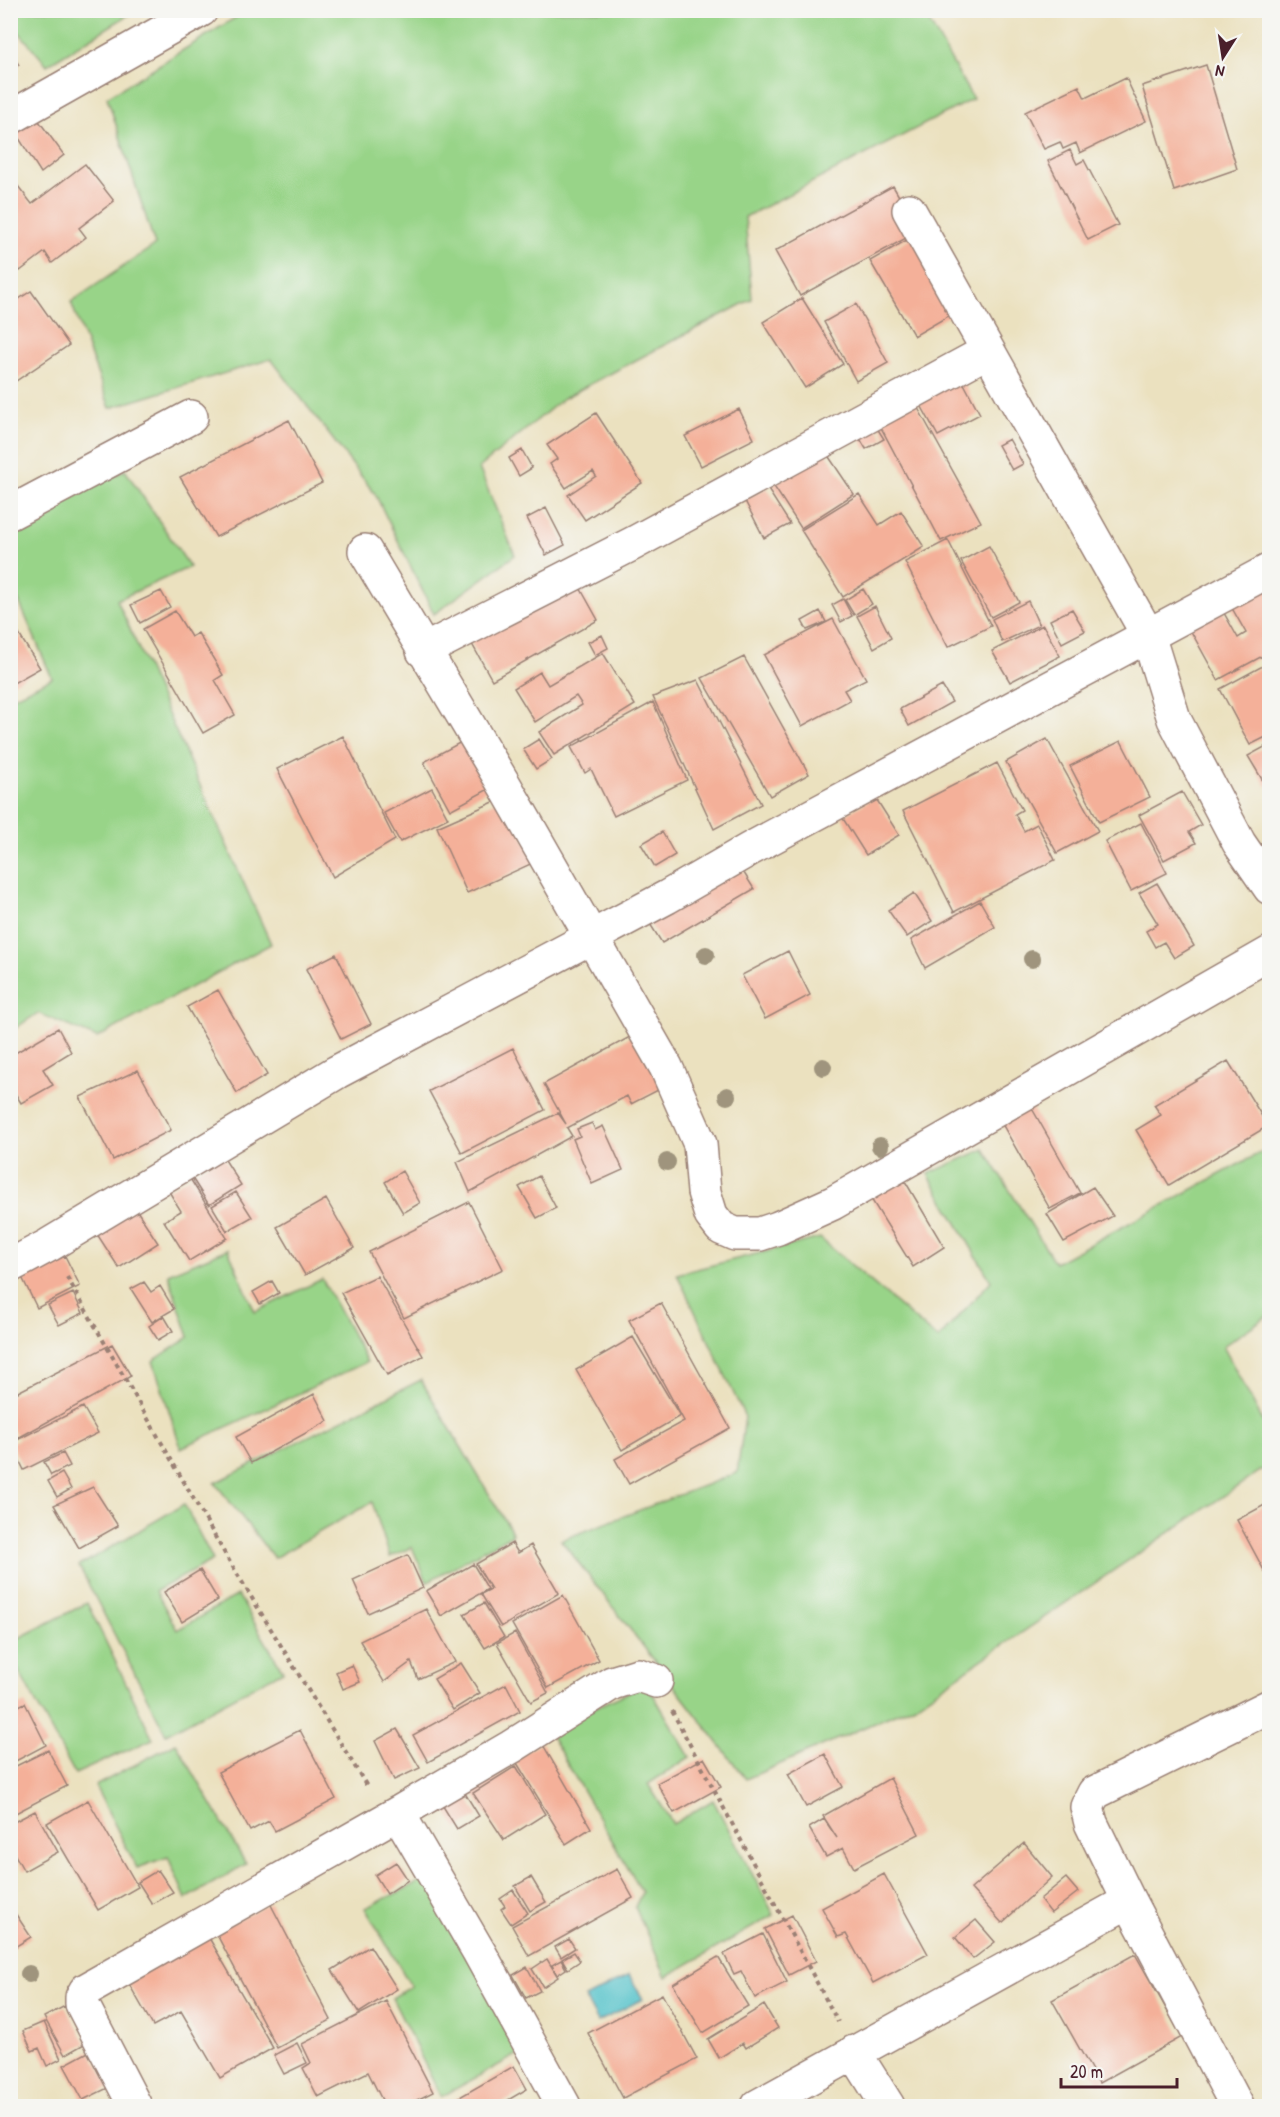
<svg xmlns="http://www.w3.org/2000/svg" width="1280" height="2117" viewBox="0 0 1280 2117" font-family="'Patrick Hand',sans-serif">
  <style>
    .green { fill: #98d488; stroke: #717a5a; stroke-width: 1.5 }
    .water { fill: #55c3cb; stroke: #50717b; stroke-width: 1.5 }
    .building { fill: #f4b099 }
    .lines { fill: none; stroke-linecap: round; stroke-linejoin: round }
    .minor-casing { stroke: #9a8075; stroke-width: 36 }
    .path { stroke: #9a8075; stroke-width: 4; stroke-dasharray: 4.5 4.5; stroke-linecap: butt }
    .minor { stroke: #fff; stroke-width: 33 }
    .tree { fill: #9f947d }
  </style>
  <rect width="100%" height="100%" fill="#f6f6f2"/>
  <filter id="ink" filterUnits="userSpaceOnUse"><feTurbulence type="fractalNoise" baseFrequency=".0167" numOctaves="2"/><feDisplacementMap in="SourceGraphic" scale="12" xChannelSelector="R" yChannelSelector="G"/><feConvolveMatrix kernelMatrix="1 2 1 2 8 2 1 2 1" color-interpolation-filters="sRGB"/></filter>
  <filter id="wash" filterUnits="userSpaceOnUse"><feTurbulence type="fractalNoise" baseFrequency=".008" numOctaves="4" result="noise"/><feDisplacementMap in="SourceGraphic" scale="24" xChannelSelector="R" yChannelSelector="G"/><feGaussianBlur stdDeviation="1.35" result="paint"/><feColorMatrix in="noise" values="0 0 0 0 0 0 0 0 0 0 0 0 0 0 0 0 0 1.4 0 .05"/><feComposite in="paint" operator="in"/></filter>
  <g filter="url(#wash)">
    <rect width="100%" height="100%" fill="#ebe1bf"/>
    <!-- green -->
    <path class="green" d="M 10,11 L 11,10 L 135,11 L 47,65 L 11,23 Z
      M 246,11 L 923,11 L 973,99 L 745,217 L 752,299 L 564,398 L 479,468 L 515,555 L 434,614 L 375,494 L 271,359 L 110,408 L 71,302 L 155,245 L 107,97 Z
      M 125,470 L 190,567 L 117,600 L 271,944 L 97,1038 L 38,1013 L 11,1031 L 11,698 L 52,678 L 11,583 L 11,530 Z
      M 1269,1148 L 1269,1315 L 1223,1346 L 1269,1433 L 1269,1465 L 915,1705 L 746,1779 L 561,1540 L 737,1473 L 745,1417 L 677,1274 L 820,1238 L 938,1339 L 991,1281 L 928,1174 L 984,1149 L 1055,1263 Z
      M 228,1249 L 255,1312 L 322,1279 L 367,1362 L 181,1448 L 153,1361 L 189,1337 L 168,1274 Z
      M 421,1380 L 513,1534 L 427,1582 L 412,1547 L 390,1557 L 372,1502 L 274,1558 L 215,1483 Z
      M 184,1504 L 213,1560 L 156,1591 L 177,1630 L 238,1595 L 283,1671 L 166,1734 L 79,1566 Z
      M 87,1603 L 153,1739 L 75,1774 L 11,1657 L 11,1642 Z
      M 647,1684 L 690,1757 L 648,1784 L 673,1824 L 713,1800 L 774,1915 L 666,1977 L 635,1907 L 642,1892 L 547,1729 Z
      M 176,1743 L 246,1864 L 186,1899 L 168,1857 L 137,1868 L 95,1786 Z
      M 426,1879 L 526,2050 L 441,2097 L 392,1998 L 411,1986 L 365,1908 Z"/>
    <!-- water -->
    <path class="water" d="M 629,1975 L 643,1999 L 598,2022 L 585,1998 Z"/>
    <g id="blocks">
      <!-- building -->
      <path class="building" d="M 10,51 L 19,65 L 10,70 Z
        M 1206,65 L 1237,169 L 1174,191 L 1142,86 Z
        M 1126,78 L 1146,121 L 1080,153 L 1076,143 L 1063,149 L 1060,142 L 1044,149 L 1025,112 L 1079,86 L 1085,98 Z
        M 36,117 L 64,155 L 41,173 L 15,132 Z
        M 1070,150 L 1077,164 L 1084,160 L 1118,225 L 1088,240 L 1048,161 Z
        M 85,164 L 114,201 L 79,228 L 86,237 L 52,263 L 45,252 L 20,271 L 10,258 L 10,176 L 32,204 Z
        M 893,186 L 919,231 L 800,296 L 775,251 Z
        M 921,232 L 964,307 L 914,336 L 870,261 Z
        M 31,291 L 69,345 L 10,385 L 10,305 Z
        M 802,298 L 843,364 L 805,388 L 763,322 Z
        M 856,304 L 888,363 L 856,381 L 824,322 Z
        M 960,376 L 980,414 L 938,436 L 917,398 Z
        M 913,399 L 981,522 L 941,541 L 876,418 Z
        M 739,409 L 754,439 L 701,466 L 685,436 Z
        M 596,413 L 642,483 L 585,520 L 568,495 L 596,476 L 593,471 L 566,488 L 550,464 L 557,459 L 547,445 Z
        M 289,420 L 322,483 L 216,537 L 180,477 Z
        M 872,420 L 884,439 L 866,449 L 855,430 Z
        M 1009,439 L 1023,464 L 1012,470 L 998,445 Z
        M 522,450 L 532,468 L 519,476 L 509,458 Z
        M 825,451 L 854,494 L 801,528 L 773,485 Z
        M 767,488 L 790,524 L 764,538 L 744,499 Z
        M 859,494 L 879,525 L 901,511 L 924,547 L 843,597 L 801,530 Z
        M 546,508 L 565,545 L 546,555 L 527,518 Z
        M 948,540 L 991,626 L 948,647 L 905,562 Z
        M 989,546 L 1019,602 L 991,617 L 961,561 Z
        M 573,575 L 598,620 L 492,680 L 467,635 Z
        M 1270,579 L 1270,652 L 1218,680 L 1187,624 L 1220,606 L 1238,638 L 1246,633 L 1228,601 Z
        M 863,589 L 872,604 L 854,615 L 845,600 Z
        M 161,591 L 170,607 L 140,623 L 131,605 Z
        M 843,599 L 852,616 L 841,622 L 832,605 Z
        M 1028,601 L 1039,625 L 1002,642 L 992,619 Z
        M 875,606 L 891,638 L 874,648 L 857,616 Z
        M 1072,609 L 1085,631 L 1062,643 L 1050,620 Z
        M 175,611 L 191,637 L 198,633 L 223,675 L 215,680 L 235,715 L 203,733 L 143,629 Z
        M 820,611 L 826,622 L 807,630 L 802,621 Z
        M 833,619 L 866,679 L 844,690 L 850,700 L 802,726 L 764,655 Z
        M 10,620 L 40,668 L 10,685 Z
        M 1043,625 L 1060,656 L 1010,682 L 992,651 Z
        M 602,635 L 608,648 L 595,655 L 588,642 Z
        M 603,653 L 635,705 L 554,755 L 539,732 L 582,705 L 576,696 L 535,722 L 514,688 L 540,672 L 548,685 Z
        M 744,657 L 809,774 L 770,796 L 702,678 Z
        M 1270,662 L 1270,735 L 1250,745 L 1220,689 Z
        M 698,680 L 761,804 L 714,829 L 653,697 Z
        M 942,686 L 952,702 L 909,726 L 900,709 Z
        M 653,702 L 687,780 L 614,816 L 591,769 L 585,773 L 571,747 Z
        M 343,736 L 395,840 L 333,877 L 277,769 Z
        M 539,739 L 552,759 L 536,769 L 523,749 Z
        M 1047,739 L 1098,831 L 1057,853 L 1006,762 Z
        M 463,741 L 489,789 L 450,810 L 424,762 Z
        M 1121,741 L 1150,797 L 1099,822 L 1070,766 Z
        M 1270,744 L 1270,784 L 1266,786 L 1248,756 Z
        M 997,763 L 1022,810 L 1015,814 L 1024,831 L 1037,824 L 1055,860 L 954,912 L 903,811 Z
        M 432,788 L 448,818 L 400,842 L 384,813 Z
        M 1182,792 L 1201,825 L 1189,832 L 1196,843 L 1164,860 L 1139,815 Z
        M 505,797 L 535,862 L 467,893 L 437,827 Z
        M 875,797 L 899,835 L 866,855 L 842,817 Z
        M 1141,823 L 1167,873 L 1131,891 L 1105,841 Z
        M 662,832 L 675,855 L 655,867 L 641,844 Z
        M 739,865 L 754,889 L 662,943 L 647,919 Z
        M 1157,883 L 1194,946 L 1174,958 L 1164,942 L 1155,947 L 1146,931 L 1158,924 L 1139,893 Z
        M 914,893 L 932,921 L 907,937 L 888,910 Z
        M 980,901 L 995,927 L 925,968 L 911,940 Z
        M 788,951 L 810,995 L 765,1019 L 742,975 Z
        M 336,954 L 371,1024 L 341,1039 L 306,969 Z
        M 218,990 L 267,1075 L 237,1093 L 187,1007 Z
        M 58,1028 L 71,1052 L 43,1069 L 53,1085 L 21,1103 L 10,1085 L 10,1056 Z
        M 637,1033 L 666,1086 L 631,1104 L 627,1096 L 567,1128 L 572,1136 L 470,1192 L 457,1162 L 558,1113 L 566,1124 L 544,1084 Z
        M 513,1048 L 545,1110 L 462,1153 L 429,1091 Z
        M 1228,1061 L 1268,1126 L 1169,1185 L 1136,1130 L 1161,1115 L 1154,1105 Z
        M 138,1070 L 171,1130 L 113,1160 L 80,1097 Z
        M 1026,1098 L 1080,1193 L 1050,1209 L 996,1113 Z
        M 592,1123 L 595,1130 L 603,1126 L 623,1170 L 592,1184 L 573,1139 L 580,1136 L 577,1129 Z
        M 222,1155 L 241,1185 L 209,1205 L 190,1175 Z
        M 402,1171 L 420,1203 L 403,1213 L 385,1182 Z
        M 539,1176 L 556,1208 L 537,1218 L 519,1187 Z
        M 902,1176 L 944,1247 L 913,1267 L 868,1194 Z
        M 189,1177 L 227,1238 L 189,1261 L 164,1221 L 181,1211 L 168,1190 Z
        M 1093,1187 L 1113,1216 L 1064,1242 L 1047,1214 Z
        M 236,1192 L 252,1217 L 227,1231 L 212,1206 Z
        M 326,1199 L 354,1248 L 305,1275 L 277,1227 Z
        M 469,1202 L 503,1269 L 404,1318 L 369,1252 Z
        M 134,1206 L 158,1243 L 119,1268 L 95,1231 Z
        M 65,1256 L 80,1286 L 37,1308 L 22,1277 Z
        M 377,1276 L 423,1356 L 387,1375 L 341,1293 Z
        M 272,1281 L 279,1293 L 260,1304 L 253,1292 Z
        M 144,1282 L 151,1292 L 160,1286 L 174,1309 L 152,1322 L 131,1289 Z
        M 73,1293 L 83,1313 L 59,1325 L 48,1305 Z
        M 661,1303 L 730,1428 L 629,1484 L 615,1459 L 684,1421 L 629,1320 Z
        M 164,1316 L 173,1331 L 158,1340 L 149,1326 Z
        M 633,1337 L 680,1416 L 622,1450 L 576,1370 Z
        M 112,1344 L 131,1376 L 18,1438 L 10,1425 L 10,1396 Z
        M 314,1394 L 328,1421 L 251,1463 L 236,1437 Z
        M 83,1407 L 98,1433 L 24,1470 L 11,1443 Z
        M 63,1453 L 70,1466 L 51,1475 L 44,1462 Z
        M 62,1473 L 71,1489 L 57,1497 L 48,1481 Z
        M 93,1487 L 118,1526 L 79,1548 L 54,1505 Z
        M 1270,1502 L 1270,1572 L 1266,1574 L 1237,1520 Z
        M 512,1543 L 518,1553 L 531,1545 L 559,1593 L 501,1627 L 481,1594 L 491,1589 L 476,1564 Z
        M 408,1555 L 423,1588 L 368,1613 L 353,1580 Z
        M 473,1564 L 488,1589 L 441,1616 L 426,1591 Z
        M 200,1570 L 218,1600 L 182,1622 L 164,1592 Z
        M 563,1595 L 599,1660 L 548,1688 L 512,1624 Z
        M 484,1603 L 504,1637 L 485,1648 L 464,1614 Z
        M 426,1609 L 455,1662 L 418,1679 L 411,1662 L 384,1682 L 360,1641 Z
        M 515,1633 L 548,1693 L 531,1702 L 497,1643 Z
        M 461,1663 L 480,1693 L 453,1710 L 434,1679 Z
        M 352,1665 L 360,1682 L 343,1689 L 336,1672 Z
        M 506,1684 L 520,1711 L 428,1762 L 413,1735 Z
        M 25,1703 L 46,1745 L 10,1764 L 10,1710 Z
        M 397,1729 L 420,1768 L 394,1780 L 375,1741 Z
        M 300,1730 L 336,1799 L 275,1831 L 269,1821 L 250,1831 L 218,1772 Z
        M 542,1743 L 591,1828 L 566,1844 L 514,1758 Z
        M 48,1750 L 67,1786 L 10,1816 L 10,1769 Z
        M 825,1754 L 843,1787 L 806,1807 L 788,1774 Z
        M 704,1758 L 721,1787 L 674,1813 L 657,1783 Z
        M 516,1766 L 545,1814 L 504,1840 L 473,1793 Z
        M 890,1778 L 919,1834 L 854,1868 L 843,1848 L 826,1857 L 809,1828 L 824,1819 L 837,1838 L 823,1816 Z
        M 463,1790 L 479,1816 L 457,1829 L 441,1803 Z
        M 88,1800 L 138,1887 L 98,1910 L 47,1823 Z
        M 35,1811 L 58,1852 L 24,1871 L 10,1846 L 10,1824 Z
        M 1024,1843 L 1052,1877 L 1002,1923 L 971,1889 Z
        M 396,1862 L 408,1880 L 387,1894 L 375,1875 Z
        M 617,1869 L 633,1898 L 529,1956 L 512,1926 Z
        M 158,1870 L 173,1892 L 152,1904 L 138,1882 Z
        M 884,1874 L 928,1954 L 873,1983 L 846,1934 L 838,1937 L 822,1908 Z
        M 531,1877 L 546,1902 L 530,1911 L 515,1886 Z
        M 1066,1878 L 1078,1892 L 1051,1913 L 1040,1899 Z
        M 513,1890 L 528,1913 L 511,1924 L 501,1909 L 505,1906 L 500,1899 Z
        M 270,1903 L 331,2020 L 277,2048 L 215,1931 Z
        M 15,1913 L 31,1937 L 10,1950 L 10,1916 Z
        M 792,1915 L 816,1961 L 789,1975 L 765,1929 Z
        M 976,1920 L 995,1942 L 973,1959 L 955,1937 Z
        M 205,1931 L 273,2048 L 220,2078 L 181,2011 L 153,2026 L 125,1977 Z
        M 763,1934 L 787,1982 L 755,1998 L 741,1971 L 734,1974 L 724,1954 Z
        M 569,1939 L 575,1948 L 561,1957 L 555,1947 Z
        M 370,1946 L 397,1989 L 359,2013 L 332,1970 Z
        M 574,1952 L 580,1961 L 568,1969 L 562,1959 Z
        M 1135,1954 L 1182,2037 L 1099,2083 L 1052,2000 Z
        M 718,1957 L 748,2006 L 703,2033 L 673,1984 Z
        M 547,1959 L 558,1977 L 543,1987 L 532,1969 Z
        M 561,1960 L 566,1969 L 557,1975 L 552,1965 Z
        M 527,1967 L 540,1991 L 526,1998 L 513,1975 Z
        M 662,1994 L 697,2059 L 623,2098 L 588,2033 Z
        M 386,2001 L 433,2092 L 405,2106 L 385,2106 L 368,2072 L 318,2097 L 303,2068 L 311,2063 L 302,2044 Z
        M 764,2005 L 778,2028 L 746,2048 L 743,2043 L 719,2058 L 708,2039 Z
        M 65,2006 L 86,2043 L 65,2055 L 44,2017 Z
        M 44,2022 L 61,2059 L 47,2066 L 39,2048 L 32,2051 L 23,2031 Z
        M 297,2043 L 307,2063 L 284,2074 L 274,2055 Z
        M 90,2051 L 110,2087 L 83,2100 L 64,2065 Z
        M 514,2066 L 527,2089 L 498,2106 L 444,2106 Z"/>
    </g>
  </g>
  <g filter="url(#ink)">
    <use href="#blocks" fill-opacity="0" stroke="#9a8075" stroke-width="1.5"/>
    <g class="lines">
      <defs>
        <path id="minor" d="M 10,118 L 201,10
          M 909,210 L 1148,635 L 1174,719 L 1239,843 L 1270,888
          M 10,513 L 191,417
          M 365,551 L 505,786 L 666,1067 L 700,1144 L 704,1192 L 711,1215 L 721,1228 L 735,1234 L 760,1234 L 778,1228 L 833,1203 L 1270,953
          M 423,651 L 634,543 L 988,351
          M 10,1266 L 49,1245 L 337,1072 L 667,897 L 750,849 L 1270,570
          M 398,1813 L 479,1952 L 564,2106
          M 854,2052 L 888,2106
          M 135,2106 L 82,2004 L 82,1997 L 86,1990 L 398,1813 L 511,1747 L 612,1683 L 638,1675 L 656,1681
          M 758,2106 L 1129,1901
          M 1237,2106 L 1129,1901 L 1091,1823 L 1087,1807 L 1094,1793 L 1270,1706"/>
      </defs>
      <!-- minor casing -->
      <use href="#minor" class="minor-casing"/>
      <!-- path -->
      <path class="path" d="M 67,1277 L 225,1554 L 368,1788
        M 672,1711 L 838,2022"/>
      <!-- minor -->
      <use href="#minor" class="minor"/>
    </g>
    <!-- trees -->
    <g class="tree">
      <circle cx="706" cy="955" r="9"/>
      <circle cx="1032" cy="959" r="9"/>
      <circle cx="823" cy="1067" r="9"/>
      <circle cx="727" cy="1096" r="9"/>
      <circle cx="880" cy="1146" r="9"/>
      <circle cx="667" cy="1162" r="9"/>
      <circle cx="29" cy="1974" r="9"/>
    </g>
  </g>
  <!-- margin -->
  <rect width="1280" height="2117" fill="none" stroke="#f6f6f2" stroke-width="36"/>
  <!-- north arrow -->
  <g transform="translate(1223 57) rotate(192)" stroke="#f6f6f2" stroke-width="4.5" paint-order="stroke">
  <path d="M0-4.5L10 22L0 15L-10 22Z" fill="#4a1f2b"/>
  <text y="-9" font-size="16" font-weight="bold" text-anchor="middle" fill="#4a1f2b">N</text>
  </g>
  <!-- scale -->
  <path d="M1061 2078v9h116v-9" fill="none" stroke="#4a1f2b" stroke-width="3"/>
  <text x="1070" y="2078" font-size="18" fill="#4a1f2b" stroke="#f6f6f2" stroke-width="4.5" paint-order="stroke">20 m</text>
</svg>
